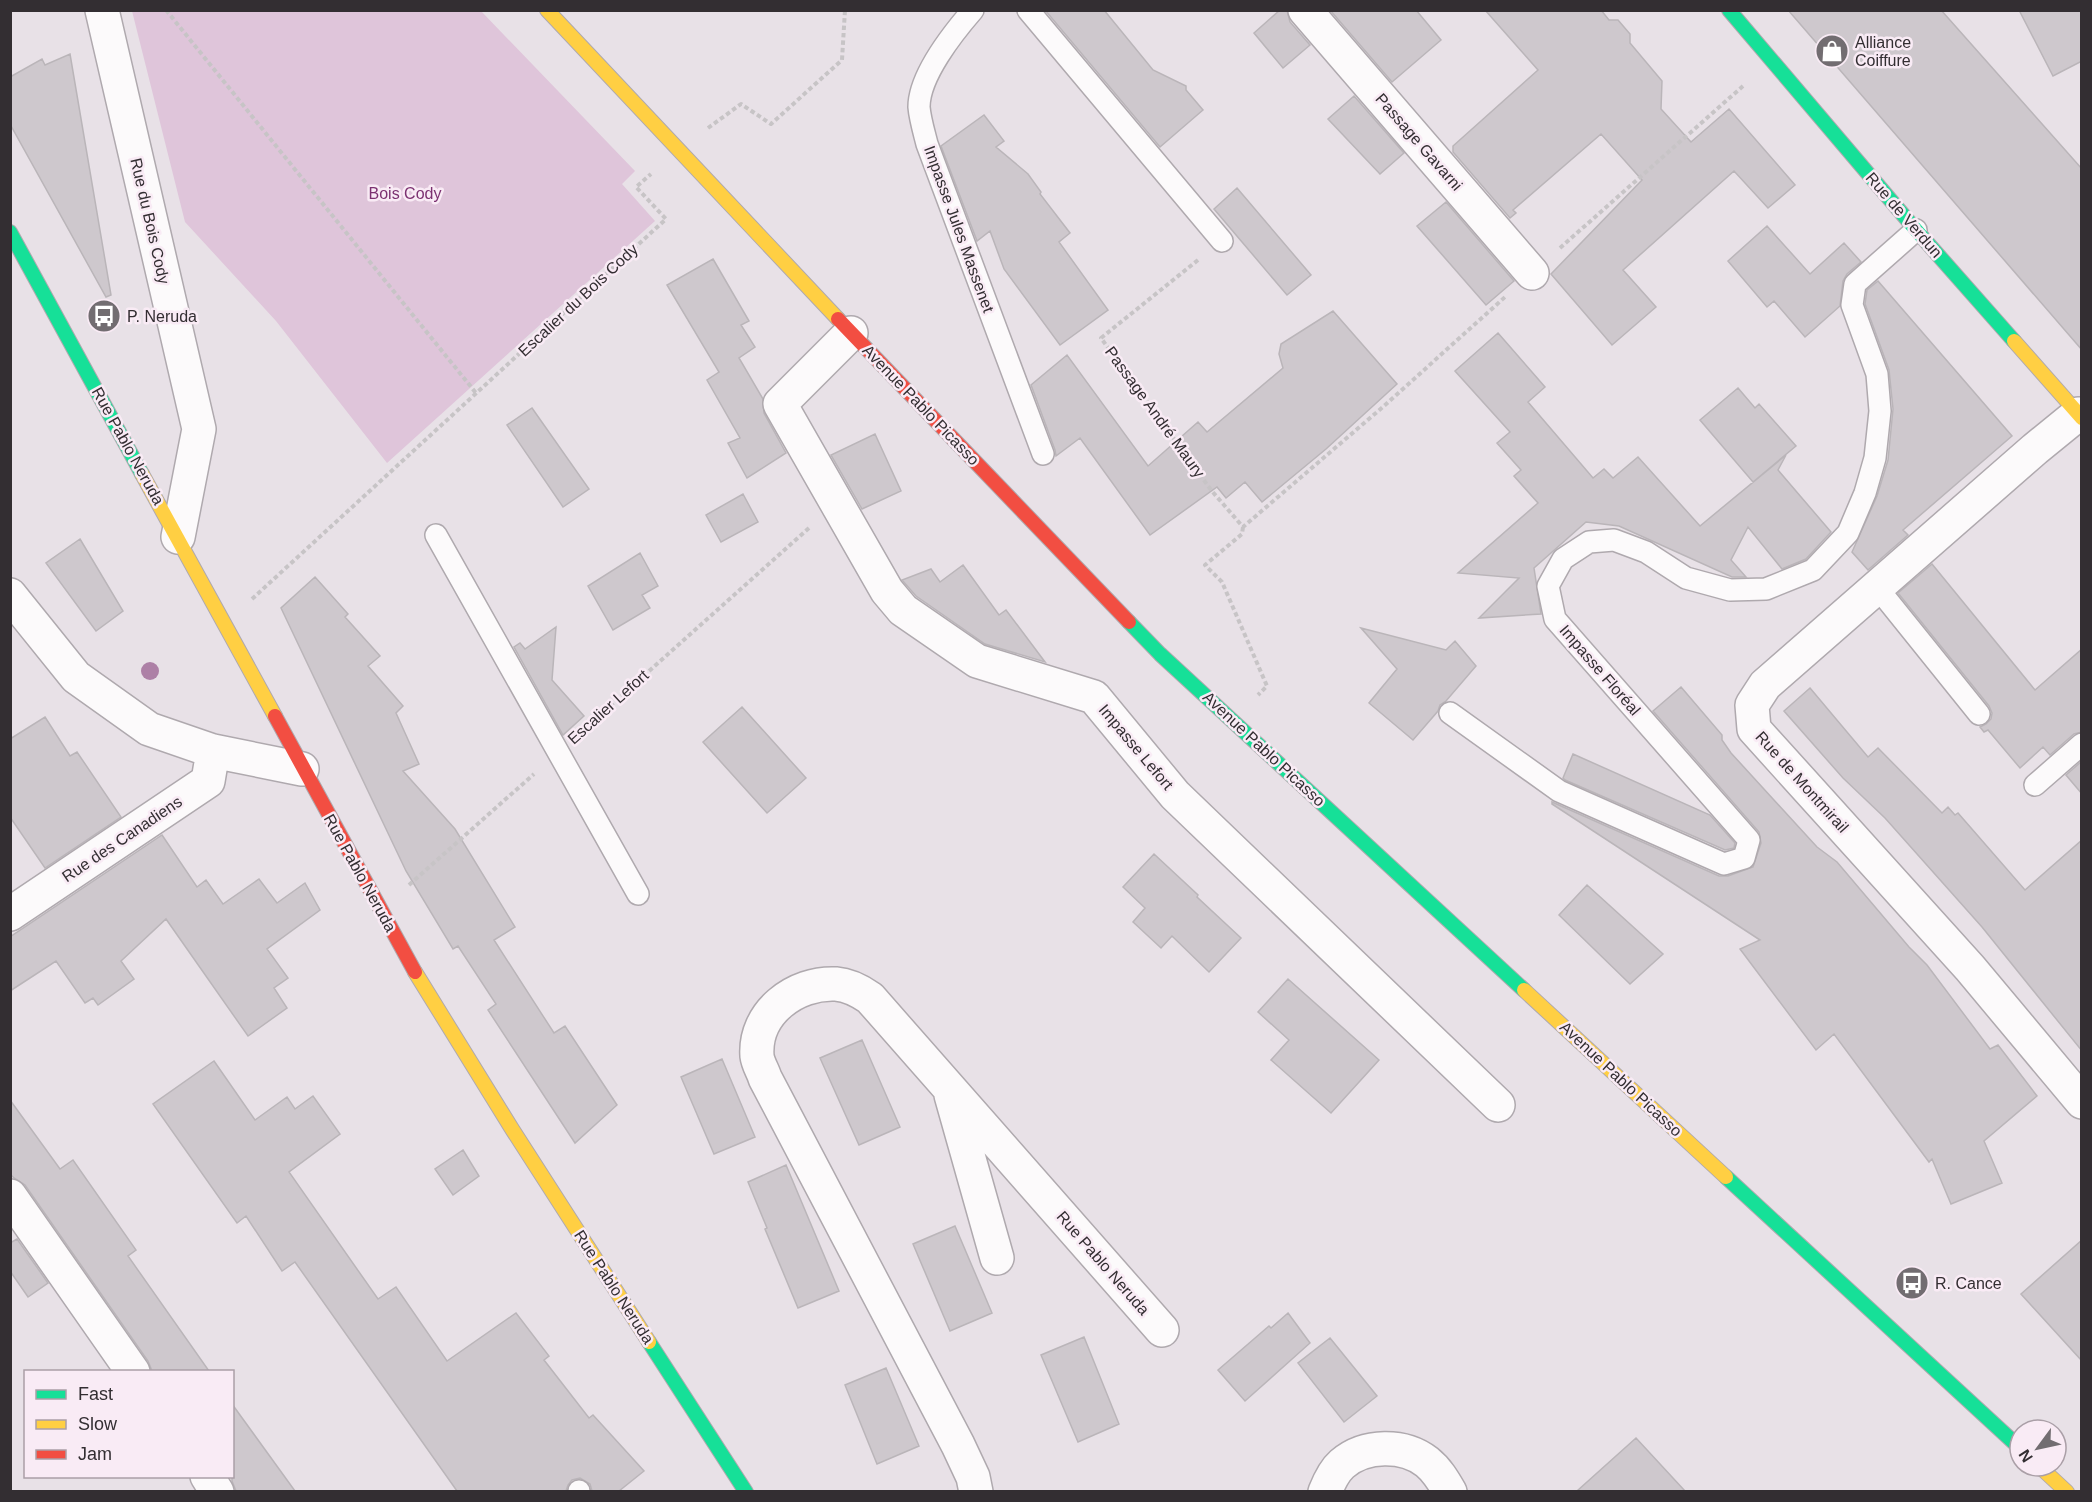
<svg xmlns="http://www.w3.org/2000/svg" width="2092" height="1502" viewBox="0 0 2092 1502" font-family="Arial,sans-serif">
  <style>
    .green { fill: #dfc5da }
    .building { fill: #cec8cd; stroke: #bab5b9; stroke-width: 1.5 }
    .lines { fill: none; stroke-linecap: round; stroke-linejoin: round }
    .lane-casing { stroke: #afa9ae; stroke-width: 24 }
    .street-casing { stroke: #afa9ae; stroke-width: 36 }
    .fast-casing { stroke: #afa9ae; stroke-width: 16 }
    .slow-casing { stroke: #afa9ae; stroke-width: 16 }
    .jam-casing { stroke: #afa9ae; stroke-width: 16 }
    .path { stroke: #c7c4c6; stroke-width: 4; stroke-dasharray: 4.5 3; stroke-linecap: butt }
    .lane { stroke: #fcfafb; stroke-width: 21 }
    .street { stroke: #fcfafb; stroke-width: 33 }
    .fast { stroke: #16e098; stroke-width: 14 }
    .slow { stroke: #ffcf43; stroke-width: 14 }
    .jam { stroke: #f24e42; stroke-width: 14 }
    .tree { fill: #ad80a6 }
    .labels { text-anchor: middle; dominant-baseline: central; stroke-width: 5; stroke-linejoin: round; paint-order: stroke }
    .poi-label { font-size: 16px; fill: #332e32; stroke: #f9ebf5; text-anchor: start }
    .street-label { font-size: 16px; fill: #332e32; stroke: #f9ebf5 }
    .park-label { font-size: 16px; fill: #7c3171; stroke: #f9ebf5 }
  </style>
  <rect width="100%" height="100%" fill="#e8e1e7"/>
  <!-- green -->
  <path class="green" d="M 132,11 L 481,11 L 635,171 L 622,184 L 655,221 L 387,463 L 276,321 L 185,222 Z"/>
  <!-- building -->
  <path class="building" d="M 1045,10 L 1104,10 L 1153,70 L 1186,86 L 1186,90 L 1203,110 L 1160,147 Z
    M 1280,10 L 1287,10 L 1290,22 L 1310,45 L 1283,68 L 1254,33 Z
    M 1330,10 L 1416,10 L 1441,40 L 1392,82 Z
    M 1485,10 L 1601,10 L 1609,20 L 1618,20 L 1630,34 L 1630,43 L 1662,81 L 1661,109 L 1691,142 L 1729,109 L 1795,185 L 1768,208 L 1734,171 L 1623,270 L 1656,307 L 1612,345 L 1551,274 L 1642,180 L 1601,134 L 1513,210 L 1516,213 L 1510,218 L 1453,152 L 1453,146 L 1538,70 Z
    M 1788,10 L 1941,10 L 2082,169 L 2082,350 Z
    M 2019,10 L 2082,10 L 2082,61 L 2053,76 Z
    M 70,54 L 111,295 L 106,297 L 10,124 L 10,77 L 42,59 L 45,65 Z
    M 1354,96 L 1404,153 L 1380,174 L 1328,119 Z
    M 984,115 L 1004,141 L 996,147 L 1028,174 L 1041,192 L 1040,194 L 1070,233 L 1059,242 L 1108,310 L 1060,345 L 1004,269 L 990,231 L 977,241 L 941,146 Z
    M 1237,188 L 1311,275 L 1287,295 L 1214,209 Z
    M 1446,202 L 1514,281 L 1486,305 L 1417,226 Z
    M 1767,226 L 1810,274 L 1844,243 L 1861,262 L 1847,274 L 1843,281 L 1840,306 L 1805,337 L 1774,301 L 1767,307 L 1728,261 Z
    M 713,259 L 749,321 L 741,325 L 755,347 L 739,358 L 763,399 L 764,413 L 786,453 L 747,478 L 728,443 L 740,438 L 707,380 L 719,372 L 667,285 Z
    M 1878,281 L 2012,436 L 1903,530 L 1908,535 L 1868,570 L 1852,552 L 1877,496 L 1888,460 L 1893,409 L 1889,370 L 1865,304 L 1867,290 Z
    M 1333,311 L 1397,384 L 1326,449 L 1262,502 L 1245,482 L 1226,498 L 1217,487 L 1150,535 L 1080,438 L 1056,456 L 1055,450 L 1031,385 L 1067,355 L 1148,466 L 1198,422 L 1207,432 L 1283,368 L 1279,354 L 1281,344 Z
    M 1498,333 L 1545,387 L 1528,402 L 1593,478 L 1604,469 L 1613,478 L 1638,457 L 1700,526 L 1786,455 L 1778,470 L 1831,532 L 1806,559 L 1782,569 L 1748,527 L 1731,560 L 1746,577 L 1732,577 L 1619,526 L 1586,522 L 1534,568 L 1541,614 L 1479,618 L 1519,578 L 1458,573 L 1538,503 L 1514,476 L 1521,470 L 1497,443 L 1510,432 L 1455,371 Z
    M 1738,388 L 1755,408 L 1759,404 L 1796,446 L 1753,482 L 1700,420 Z
    M 532,408 L 589,489 L 563,507 L 507,425 Z
    M 875,434 L 901,491 L 862,509 L 831,455 Z
    M 743,494 L 758,522 L 721,542 L 706,515 Z
    M 80,539 L 123,611 L 96,631 L 46,563 Z
    M 640,553 L 658,586 L 642,595 L 650,608 L 613,630 L 588,586 Z
    M 1932,564 L 2035,690 L 2082,649 L 2082,732 L 2074,734 L 2050,755 L 2043,747 L 2020,768 L 1988,730 L 1984,732 L 1980,727 L 1986,724 L 1991,719 L 1992,713 L 1989,706 L 1898,593 Z
    M 963,565 L 999,615 L 1006,610 L 1045,662 L 985,644 L 916,596 L 902,580 L 931,569 L 940,582 Z
    M 315,577 L 348,614 L 345,617 L 380,656 L 368,666 L 403,706 L 396,713 L 419,764 L 403,771 L 455,829 L 515,927 L 494,940 L 554,1033 L 565,1026 L 617,1105 L 575,1143 L 488,1010 L 496,1004 L 458,946 L 453,949 L 406,871 L 281,608 Z
    M 556,627 L 552,680 L 584,716 L 563,735 L 514,647 L 520,643 L 525,649 Z
    M 1361,628 L 1446,650 L 1455,641 L 1476,666 L 1446,701 L 1440,705 L 1438,711 L 1413,740 L 1369,703 L 1397,669 Z
    M 1681,687 L 1722,735 L 1722,740 L 1731,753 L 1817,847 L 1837,862 L 1909,947 L 1927,965 L 1990,1049 L 1998,1045 L 2037,1096 L 1984,1141 L 2002,1183 L 1951,1204 L 1932,1159 L 1929,1162 L 1834,1034 L 1816,1050 L 1740,949 L 1760,940 L 1552,804 L 1552,802 L 1719,876 L 1728,876 L 1753,867 L 1761,843 L 1759,832 L 1653,711 Z
    M 1810,688 L 1868,757 L 1878,748 L 1942,813 L 1948,807 L 1955,815 L 1958,813 L 2025,890 L 2082,840 L 2082,1051 L 1982,927 L 1885,818 L 1843,778 L 1784,711 Z
    M 742,707 L 806,778 L 767,813 L 703,742 Z
    M 45,717 L 70,756 L 77,752 L 121,817 L 45,868 L 10,817 L 10,739 Z
    M 1573,754 L 1710,815 L 1735,843 L 1734,848 L 1725,850 L 1565,780 L 1563,778 Z
    M 2082,761 L 2082,794 L 2066,775 Z
    M 162,835 L 197,887 L 206,880 L 223,904 L 259,879 L 277,903 L 305,883 L 320,910 L 267,949 L 288,978 L 274,988 L 287,1008 L 248,1036 L 166,919 L 121,961 L 134,979 L 98,1005 L 93,998 L 85,1003 L 56,961 L 10,991 L 10,937 Z
    M 1154,854 L 1198,895 L 1197,897 L 1241,938 L 1209,972 L 1172,936 L 1161,948 L 1133,922 L 1145,908 L 1123,887 Z
    M 1587,885 L 1663,954 L 1630,984 L 1559,915 Z
    M 1288,979 L 1379,1060 L 1331,1113 L 1271,1060 L 1289,1040 L 1258,1012 Z
    M 862,1040 L 900,1127 L 859,1145 L 820,1058 Z
    M 722,1059 L 755,1137 L 714,1154 L 681,1077 Z
    M 214,1061 L 255,1120 L 287,1097 L 295,1109 L 313,1096 L 340,1134 L 289,1172 L 378,1299 L 396,1287 L 447,1361 L 516,1313 L 549,1356 L 544,1360 L 589,1418 L 593,1415 L 644,1471 L 619,1491 L 592,1491 L 590,1484 L 580,1478 L 572,1480 L 568,1485 L 566,1491 L 457,1491 L 295,1262 L 282,1271 L 246,1216 L 237,1223 L 153,1104 Z
    M 10,1100 L 60,1169 L 73,1160 L 136,1250 L 128,1256 L 209,1371 L 152,1371 L 148,1361 L 25,1185 L 14,1178 L 10,1174 Z
    M 463,1150 L 479,1176 L 453,1195 L 435,1169 Z
    M 786,1165 L 839,1291 L 798,1308 L 765,1229 L 767,1228 L 748,1182 Z
    M 955,1226 L 992,1313 L 950,1331 L 913,1244 Z
    M 17,1239 L 48,1283 L 28,1297 L 10,1271 L 10,1243 Z
    M 2082,1240 L 2082,1361 L 2021,1294 Z
    M 1288,1313 L 1310,1343 L 1245,1401 L 1218,1370 L 1269,1326 L 1271,1328 Z
    M 1084,1337 L 1119,1424 L 1078,1442 L 1041,1355 Z
    M 1330,1338 L 1377,1396 L 1344,1422 L 1298,1363 Z
    M 886,1368 L 919,1446 L 877,1464 L 845,1385 Z
    M 232,1404 L 295,1491 L 236,1491 L 232,1481 Z
    M 1636,1438 L 1685,1491 L 1577,1491 Z"/>
  <g class="lines">
    <defs>
      <path id="lane" d="M 973,10 C 953,33 919,76 919,107 C 920,119 924,132 927,144 L 1043,454
        M 1028,10 L 1222,241
        M 436,535 L 638,894
        M 1876,586 L 1979,714
        M 1450,713 L 1559,791 L 1724,864 L 1744,858 L 1749,840 L 1555,619 L 1548,586 L 1563,559 L 1589,542 L 1614,540 L 1646,552 L 1686,578 L 1730,590 L 1766,589 L 1813,570 L 1848,533 L 1865,493 L 1875,458 L 1880,411 L 1877,374 L 1852,305 L 1855,284 L 1916,230
        M 2035,785 L 2082,744
        M 579,1491 L 579,1492"/>
      <path id="street" d="M 102,10 L 199,429 L 178,537
        M 1305,10 L 1532,273
        M 851,333 L 780,404 L 887,591 L 903,610 L 977,661 L 1094,697 L 1175,795 L 1498,1105
        M 2078,414 L 2035,449 L 1765,685 L 1752,705 L 1754,729 L 1970,968 L 2082,1102
        M 10,595 L 76,677 L 149,729 L 213,751 L 302,769
        M 10,914 L 208,781 L 213,751
        M 951,1095 L 997,1258
        M 10,1196 L 133,1372
        M 207,1476 L 217,1492
        M 976,1492 L 973,1477 L 958,1445 L 765,1078 C 763,1071 758,1064 757,1056 C 754,1013 795,982 836,984 C 848,985 860,991 870,998 L 1162,1330
        M 1325,1492 C 1329,1482 1334,1471 1342,1464 C 1365,1444 1404,1444 1427,1462 C 1437,1470 1443,1480 1450,1492"/>
      <path id="fast" d="M 1729,10 L 1916,230 L 2014,341
        M 10,232 L 142,474
        M 1129,622 L 1160,654 L 1524,990
        M 1726,1177 L 2020,1448
        M 649,1342 L 746,1492"/>
      <path id="slow" d="M 547,10 L 838,319
        M 2014,341 L 2082,418
        M 142,474 L 275,716
        M 415,972 L 512,1129 L 649,1342
        M 1524,990 L 1726,1177
        M 2039,1466 L 2067,1492"/>
      <path id="jam" d="M 838,319 L 1129,622
        M 275,716 L 415,972"/>
    </defs>
    <!-- lane casing -->
    <use href="#lane" class="lane-casing"/>
    <!-- street casing -->
    <use href="#street" class="street-casing"/>
    <!-- fast casing -->
    <use href="#fast" class="fast-casing"/>
    <!-- slow casing -->
    <use href="#slow" class="slow-casing"/>
    <!-- jam casing -->
    <use href="#jam" class="jam-casing"/>
    <!-- path -->
    <path class="path" d="M 166,10 L 476,393
      M 708,128 L 741,104 L 771,124 L 842,60 L 845,10
      M 1560,248 L 1743,86
      M 1198,260 L 1101,338 L 1211,490 L 1243,527 L 1384,406 L 1505,297
      M 1243,527 L 1242,534 L 1205,565 L 1222,582 L 1267,686 L 1258,695
      M 252,599 L 666,219 L 636,187 L 651,174
      M 582,731 L 809,528
      M 409,885 L 534,774"/>
    <!-- lane -->
    <use href="#lane" class="lane"/>
    <!-- street -->
    <use href="#street" class="street"/>
    <!-- fast -->
    <use href="#fast" class="fast"/>
    <!-- slow -->
    <use href="#slow" class="slow"/>
    <!-- jam -->
    <use href="#jam" class="jam"/>
  </g>
  <!-- trees -->
  <circle class="tree" cx="150" cy="671" r="9"/>
  <!-- icons -->
  <defs>
    <symbol id="shop-disc" viewBox="-11 -11 22 22"><circle r="9.5" fill="#726d71" stroke="#f9ebf5"/><path d="M-5-2.5h2.3a2.7 3.5 0 0 1 5.4 0H5L5.5 6h-11ZM-1.5-2.5h3a1.5 2.3 0 0 0-3 0Z" fill="#fff"/></symbol>
    <symbol id="bus-disc" viewBox="-11 -11 22 22"><circle r="9.5" fill="#726d71" stroke="#f9ebf5"/><path d="M-5-6H5V4H4V6H2V4H-2V6H-4V4H-5ZM-3.5-4V0h7V-4ZM-3.5 1.2v1.5H-2V1.2ZM2 1.2v1.5H3.5V1.2Z" fill="#fff"/></symbol>
  </defs>
  <g fill-rule="evenodd">
    <use href="#shop-disc" x="1813" y="32" width="38" height="38"/>
    <use href="#bus-disc" x="85" y="297" width="38" height="38"/>
    <use href="#bus-disc" x="1893" y="1264" width="38" height="38"/>
  </g>
  <g class="labels">
    <!-- poi labels -->
    <g class="poi-label">
      <text x="1855" y="42">Alliance<tspan x="1855" dy="18">Coiffure</tspan></text>
      <text x="127" y="316">P. Neruda</text>
      <text x="1935" y="1283">R. Cance</text>
    </g>
    <!-- street labels -->
    <g class="street-label">
      <text transform="translate(1419 142) rotate(49)">Passage Gavarni</text>
      <text transform="translate(1904 215) rotate(49)">Rue de Verdun</text>
      <text transform="translate(150 221) rotate(77)">Rue du Bois Cody</text>
      <text transform="translate(959 229) rotate(70)">Impasse Jules Massenet</text>
      <text transform="translate(578 300) rotate(-43)">Escalier du Bois Cody</text>
      <text transform="translate(921 405) rotate(46)">Avenue Pablo Picasso</text>
      <text transform="translate(1155 412) rotate(54)">Passage André Maury</text>
      <text transform="translate(128 446) rotate(61)">Rue Pablo Neruda</text>
      <text transform="translate(1600 670) rotate(49)">Impasse Floréal</text>
      <text transform="translate(608 707) rotate(-42)">Escalier Lefort</text>
      <text transform="translate(1136 747) rotate(50)">Impasse Lefort</text>
      <text transform="translate(1264 749) rotate(43)">Avenue Pablo Picasso</text>
      <text transform="translate(1802 782) rotate(48)">Rue de Montmirail</text>
      <text transform="translate(122 839) rotate(-34)">Rue des Canadiens</text>
      <text transform="translate(360 873) rotate(61)">Rue Pablo Neruda</text>
      <text transform="translate(1621 1079) rotate(43)">Avenue Pablo Picasso</text>
      <text transform="translate(1103 1263) rotate(49)">Rue Pablo Neruda</text>
      <text transform="translate(614 1287) rotate(57)">Rue Pablo Neruda</text>
    </g>
    <!-- park labels -->
    <g class="park-label">
      <text x="405" y="193">Bois Cody</text>
    </g>
  </g>
  <!-- border -->
  <rect width="2092" height="1502" fill="none" stroke="#332e32" stroke-width="24"/>
  <!-- legend -->
  <rect x="24" y="1370" width="210" height="108" fill="#f9ebf5" stroke="#aa9fa7" stroke-width="1.5"/>
  <rect x="36" y="1390" width="30" height="9" fill="#16e098" stroke="#aa9fa7" stroke-width="1.5"/>
  <text x="78" y="1400" font-size="18" fill="#332e32">Fast</text>
  <rect x="36" y="1420" width="30" height="9" fill="#ffcf43" stroke="#aa9fa7" stroke-width="1.5"/>
  <text x="78" y="1430" font-size="18" fill="#332e32">Slow</text>
  <rect x="36" y="1450" width="30" height="9" fill="#f24e42" stroke="#aa9fa7" stroke-width="1.5"/>
  <text x="78" y="1460" font-size="18" fill="#332e32">Jam</text>
  <!-- north arrow -->
  <g transform="translate(2038 1448) rotate(237)"><circle r="28" fill="#f9ebf5" stroke="#aa9fa7" stroke-width="1.5"/>
  <path d="M0-4.5L10 22L0 15L-10 22Z" fill="#726d71"/>
  <text y="-9" font-size="16" font-weight="bold" text-anchor="middle" fill="#332e32">N</text>
  </g>
</svg>
